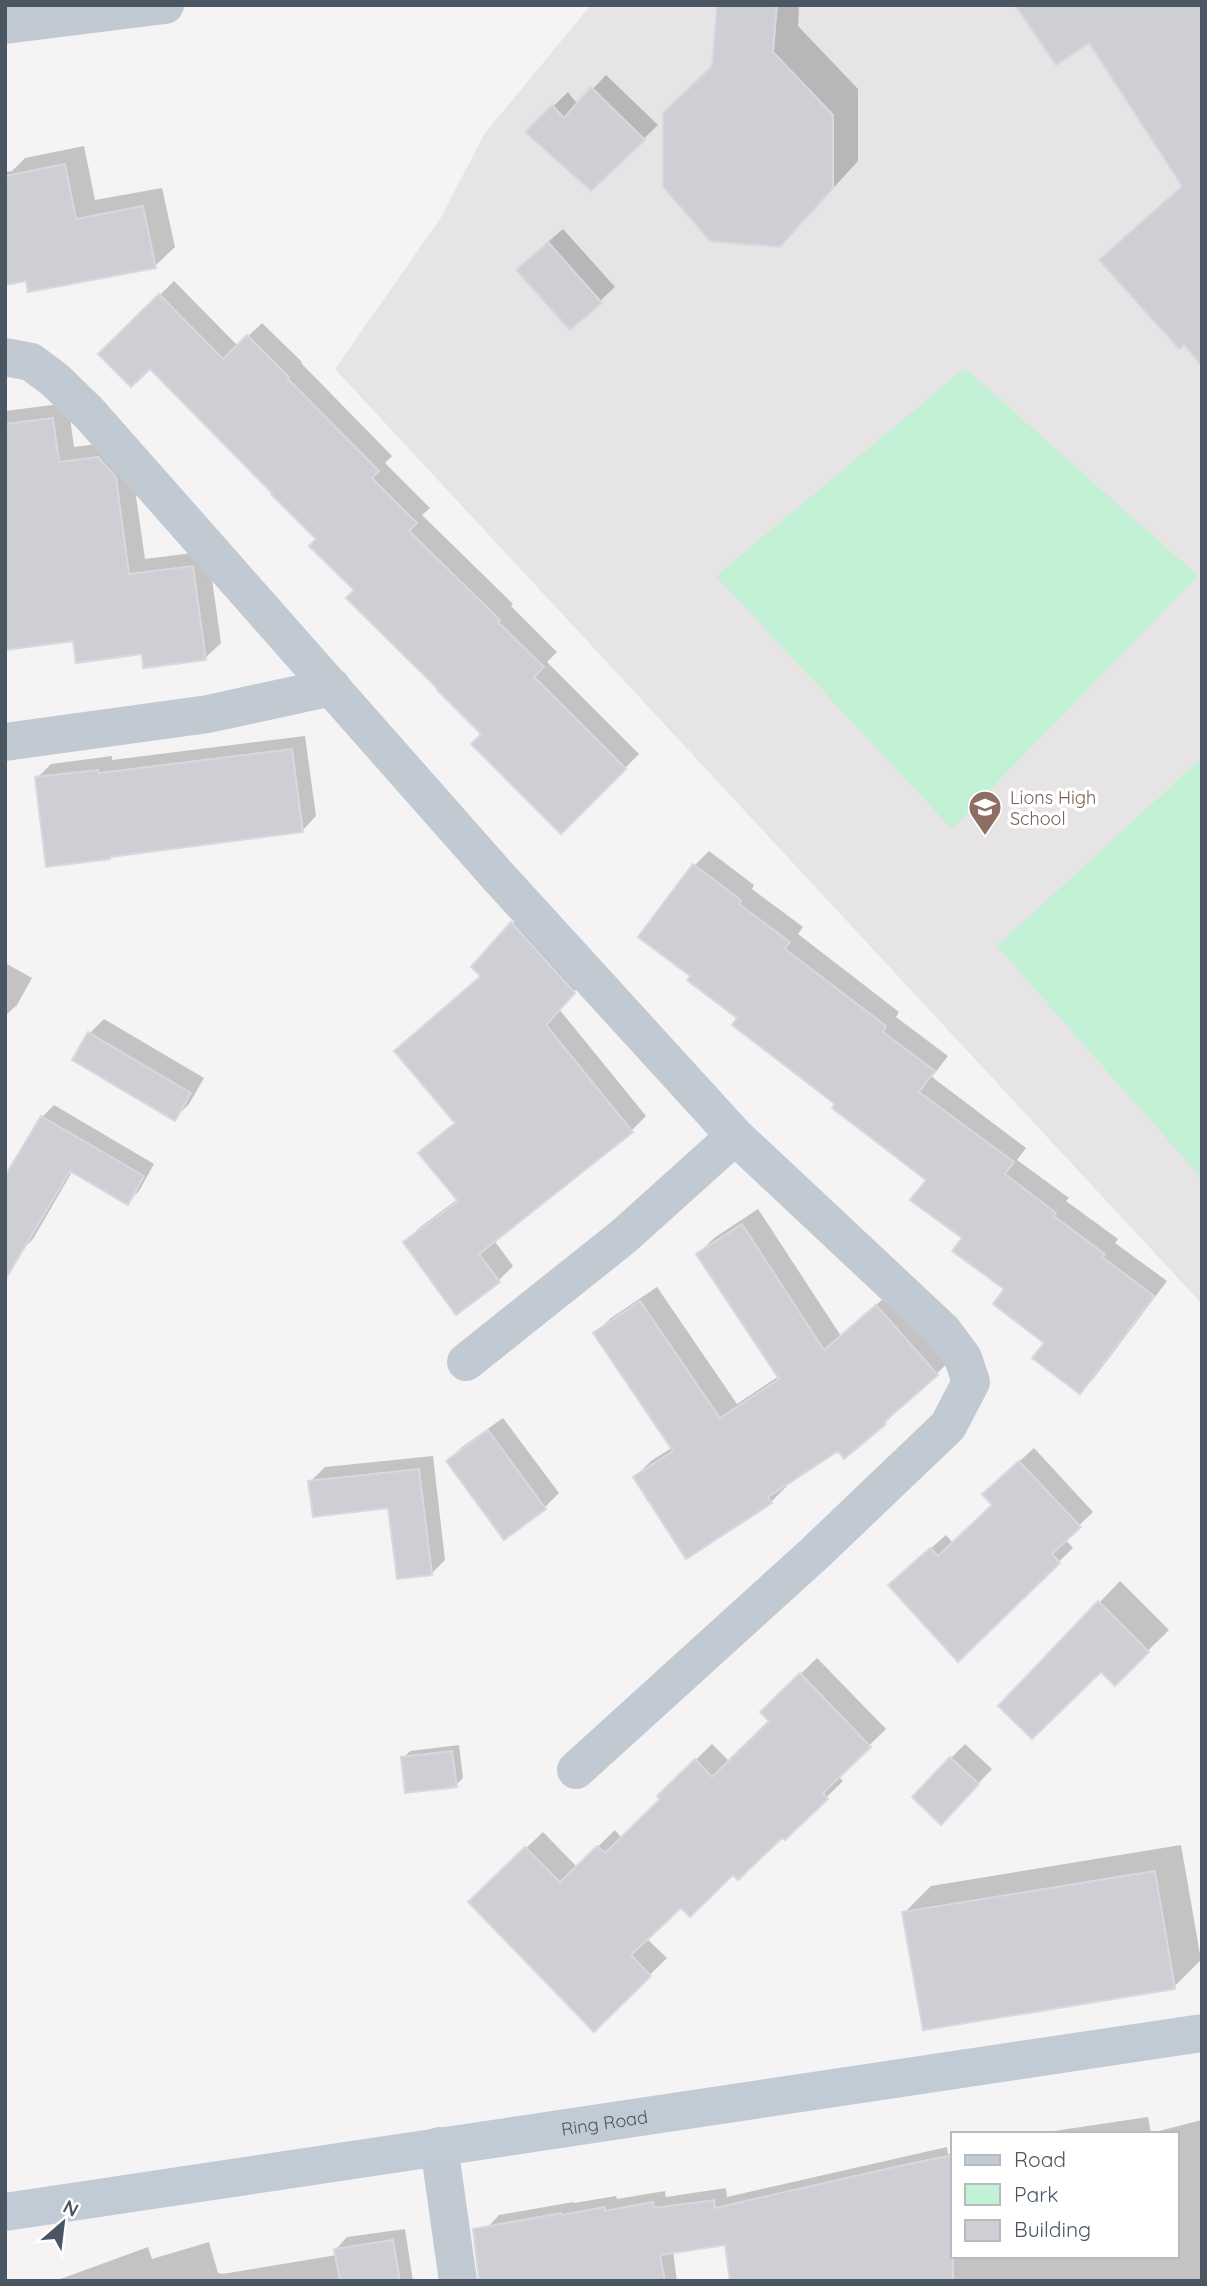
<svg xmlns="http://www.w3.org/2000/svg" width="1207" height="2286" viewBox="0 0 1207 2286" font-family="Quicksand,sans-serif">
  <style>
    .education { fill: #e6e4e5 }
    .green { fill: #c3f1d5 }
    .shadow { fill: #0003 }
    .building { fill: #cdcfd5; stroke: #d7d9de; stroke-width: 2 }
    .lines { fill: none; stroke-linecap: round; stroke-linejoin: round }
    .minor { stroke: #c1cad2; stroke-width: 38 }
    .tertiary { stroke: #c1cad2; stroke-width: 38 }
    .secondary { stroke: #c1cbd6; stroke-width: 38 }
    .labels { text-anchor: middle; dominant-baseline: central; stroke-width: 7; stroke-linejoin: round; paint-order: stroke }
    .education-label { font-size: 18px; fill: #785e54; stroke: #fff; text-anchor: start }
    .street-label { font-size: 18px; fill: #4a5661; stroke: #fff }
  </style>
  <rect width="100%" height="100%" fill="#f5f3f3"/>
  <!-- education -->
  <path class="education" d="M 591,5 L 1202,5 L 1202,1304 L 335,369 L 440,219 L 485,133 Z"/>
  <!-- green -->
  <path class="green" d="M 965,368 L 1198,576 L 952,829 L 716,576 Z
    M 1202,758 L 1202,1179 L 997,946 Z"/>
  <!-- shadow -->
  <path class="shadow" d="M 719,5 L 799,5 L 798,26 L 858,89 L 858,161 L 805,219 L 714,66 Z
    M 606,75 L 658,125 L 591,189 L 527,132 L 568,92 L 578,105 Z
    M 84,146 L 95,200 L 162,188 L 175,247 L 155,266 L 28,278 L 5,283 L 5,172 L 12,171 L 25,158 Z
    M 563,229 L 615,287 L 571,328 L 532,256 Z
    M 174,281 L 238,346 L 262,323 L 302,362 L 301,363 L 392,456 L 385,463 L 430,508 L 422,515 L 513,604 L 511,606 L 557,652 L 547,662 L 639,754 L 561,832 L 483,735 L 356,590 L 319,539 L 150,366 L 101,354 Z
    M 68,403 L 74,447 L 114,442 L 131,461 L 145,559 L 208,551 L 221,643 L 205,658 L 143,652 L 74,639 L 5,648 L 5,411 Z
    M 305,736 L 316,816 L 302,831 L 37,778 L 51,764 L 112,756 L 112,760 Z
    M 709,851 L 754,885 L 752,889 L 803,927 L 798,934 L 899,1012 L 896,1017 L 948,1056 L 932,1077 L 1026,1148 L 1017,1160 L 1069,1198 L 1066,1201 L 1118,1239 L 1115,1243 L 1167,1281 L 1094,1378 L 1080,1392 L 1046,1343 L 964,1238 L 928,1179 L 692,976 L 695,865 Z
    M 526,910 L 587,977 L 559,1009 L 646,1116 L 632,1130 L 494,1240 L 513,1266 L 499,1280 L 457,1312 L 405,1243 L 419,1228 L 458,1199 L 420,1153 L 456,1122 L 396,1051 L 482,975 L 512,924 Z
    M 5,963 L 32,978 L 17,1005 L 5,1016 Z
    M 104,1019 L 204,1078 L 189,1104 L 175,1118 L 90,1033 Z
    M 54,1105 L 154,1164 L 139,1191 L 128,1202 L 73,1170 L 33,1239 L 21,1251 L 42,1117 Z
    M 758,1209 L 841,1336 L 893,1290 L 953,1358 L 885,1423 L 844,1456 L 838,1449 L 785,1483 L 787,1486 L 771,1502 L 635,1477 L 651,1461 L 673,1447 L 595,1333 L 611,1318 L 657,1287 L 737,1404 L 779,1376 L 698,1254 L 714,1238 Z
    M 503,1418 L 559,1493 L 545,1507 L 448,1461 L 462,1447 Z
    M 1034,1448 L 1093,1512 L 1065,1539 L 1073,1548 L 958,1660 L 905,1571 L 946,1535 L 953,1543 L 994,1505 L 999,1480 Z
    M 433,1456 L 445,1560 L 431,1574 L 390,1507 L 310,1482 L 325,1467 Z
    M 1120,1581 L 1169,1630 L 1115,1683 L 1101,1669 L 1001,1706 Z
    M 817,1658 L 886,1729 L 838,1776 L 843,1781 L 785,1838 L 782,1835 L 733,1872 L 681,1905 L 646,1938 L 667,1958 L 594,2030 L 470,1902 L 543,1832 L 577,1867 L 615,1830 L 622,1838 L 662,1799 L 659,1796 L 712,1744 L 730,1762 L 772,1721 L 762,1712 Z
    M 965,1744 L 992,1769 L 955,1808 L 951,1758 Z
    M 459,1745 L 463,1778 L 456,1785 L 403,1758 L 410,1751 Z
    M 1181,1845 L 1201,1960 L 1174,1987 L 904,1913 L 931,1886 Z
    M 1148,2117 L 1151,2133 L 1202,2120 L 1202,2281 L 732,2281 L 726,2243 L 673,2251 L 677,2281 L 495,2281 L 487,2228 L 499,2215 L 573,2202 L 574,2203 L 616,2196 L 617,2199 L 665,2191 L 666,2197 L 726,2188 L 727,2197 L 947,2147 L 948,2154 L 953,2153 L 953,2256 L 1177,2256 L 1177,2134 L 1034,2134 Z
    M 405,2229 L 413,2281 L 55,2281 L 148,2247 L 152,2259 L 209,2242 L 218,2273 L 222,2274 L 337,2255 L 336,2249 L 347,2237 Z"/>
  <!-- building -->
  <path class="building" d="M 717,5 L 777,5 L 773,52 L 833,115 L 833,188 L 780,247 L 710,241 L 663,187 L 663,113 L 712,66 Z
    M 1015,5 L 1202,5 L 1202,366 L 1184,345 L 1179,349 L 1099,260 L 1182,186 L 1089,43 L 1056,65 Z
    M 591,87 L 645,140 L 591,191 L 525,132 L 552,105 L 564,118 Z
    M 65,164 L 76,219 L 143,206 L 156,268 L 28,292 L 26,281 L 5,285 L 5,176 Z
    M 548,242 L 602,303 L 570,330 L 516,270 Z
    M 159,294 L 223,359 L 247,335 L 289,377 L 288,379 L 379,471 L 372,478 L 417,523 L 409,531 L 500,620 L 498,622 L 544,667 L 534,677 L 626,769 L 561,834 L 471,744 L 481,734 L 437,690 L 438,689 L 346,598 L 354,590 L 309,546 L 316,539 L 271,494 L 272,493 L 150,369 L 131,387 L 98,354 Z
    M 53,418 L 59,462 L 98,457 L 116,477 L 129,574 L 193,566 L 206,660 L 143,668 L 142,654 L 76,663 L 73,641 L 5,650 L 5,424 Z
    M 292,749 L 303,832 L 110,857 L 110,859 L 46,867 L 35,777 L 98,770 L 99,773 Z
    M 693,864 L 741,900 L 739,904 L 790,942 L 785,949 L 886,1026 L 883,1032 L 935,1071 L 919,1092 L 1014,1162 L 1005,1174 L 1056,1213 L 1054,1216 L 1105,1254 L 1102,1257 L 1154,1296 L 1080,1394 L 1032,1358 L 1044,1343 L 993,1304 L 1004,1289 L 952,1251 L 962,1238 L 910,1200 L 926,1180 L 832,1108 L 835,1104 L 732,1025 L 737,1018 L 687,980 L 690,976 L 638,937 Z
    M 511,922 L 575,993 L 546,1025 L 633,1132 L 479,1254 L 500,1282 L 456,1315 L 403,1242 L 458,1201 L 418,1153 L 455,1123 L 394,1051 L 481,976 L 471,967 Z
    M 88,1032 L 191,1093 L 175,1121 L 72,1060 Z
    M 41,1116 L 144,1176 L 128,1205 L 70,1171 L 5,1280 L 5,1176 Z
    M 742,1224 L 824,1350 L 876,1305 L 938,1375 L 884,1422 L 886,1424 L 844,1459 L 838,1451 L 768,1497 L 772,1503 L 686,1559 L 633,1477 L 673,1451 L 593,1333 L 640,1301 L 720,1418 L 779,1379 L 696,1254 Z
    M 488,1430 L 546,1509 L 504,1540 L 446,1461 Z
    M 1019,1461 L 1081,1527 L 1052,1554 L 1060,1563 L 958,1662 L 888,1585 L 930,1548 L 938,1556 L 992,1505 L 982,1494 Z
    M 419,1469 L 432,1575 L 397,1579 L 388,1508 L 313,1517 L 308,1481 Z
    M 1098,1601 L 1149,1652 L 1115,1686 L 1101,1672 L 1032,1739 L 998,1706 Z
    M 800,1673 L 871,1747 L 823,1793 L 828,1799 L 785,1840 L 782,1838 L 738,1880 L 733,1875 L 690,1917 L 681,1908 L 631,1955 L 651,1976 L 594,2032 L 468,1902 L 525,1847 L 560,1882 L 597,1846 L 605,1853 L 660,1799 L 657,1796 L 695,1759 L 712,1777 L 769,1721 L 760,1712 Z
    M 452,1751 L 457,1787 L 405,1793 L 401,1757 Z
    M 950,1757 L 979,1784 L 941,1825 L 912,1797 Z
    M 1155,1871 L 1175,1989 L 923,2030 L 902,1912 Z
    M 953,2155 L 953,2281 L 730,2281 L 725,2245 L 660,2255 L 665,2281 L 479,2281 L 473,2229 L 561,2213 L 562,2215 L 605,2207 L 605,2211 L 653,2202 L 654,2208 L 714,2200 L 715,2208 L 899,2166 Z
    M 393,2240 L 400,2281 L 340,2281 L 334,2249 Z"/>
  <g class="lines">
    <!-- minor -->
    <path class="minor" d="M 5,357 L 31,362 L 55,380 L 89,413 L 496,874 L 735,1136 L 943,1331 L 963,1358 L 971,1382 L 948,1426 L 814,1554 L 576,1770
      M 5,742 L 208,714 L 332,687
      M 466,1362 L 624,1236 L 735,1136
      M 439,2146 L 458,2281"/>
    <!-- tertiary -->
    <path class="tertiary" d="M 5,25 L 165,5"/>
    <!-- secondary -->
    <path class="secondary" id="s1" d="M 5,2212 L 1202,2033"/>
  </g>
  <!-- icons -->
  <defs>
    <symbol id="school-pin" viewBox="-11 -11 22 30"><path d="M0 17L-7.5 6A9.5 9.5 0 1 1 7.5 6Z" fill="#8d6e63" stroke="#fff"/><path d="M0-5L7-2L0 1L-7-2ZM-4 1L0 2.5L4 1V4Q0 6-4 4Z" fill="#fff"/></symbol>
  </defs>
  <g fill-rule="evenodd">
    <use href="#school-pin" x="966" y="788" width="38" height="52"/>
  </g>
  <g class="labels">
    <!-- education labels -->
    <g class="education-label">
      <text x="1010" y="797">Lions High<tspan x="1010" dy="21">School</tspan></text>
    </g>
    <!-- street labels -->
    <g class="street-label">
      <text stroke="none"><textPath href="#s1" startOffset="606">Ring Road</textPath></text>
    </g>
  </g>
  <!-- border -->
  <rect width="1207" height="2286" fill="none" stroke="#4a5661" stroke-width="14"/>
  <!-- legend -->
  <rect x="951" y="2132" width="228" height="126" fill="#ffffff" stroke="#b7bbc0" stroke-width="2"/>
  <rect x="965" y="2155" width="35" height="10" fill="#c1cbd6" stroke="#b7bbc0" stroke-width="2"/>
  <text x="1014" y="2167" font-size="21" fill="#4a5661">Road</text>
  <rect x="965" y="2184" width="35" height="21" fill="#c3f1d5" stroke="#b7bbc0" stroke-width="2"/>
  <text x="1014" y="2202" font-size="21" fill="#4a5661">Park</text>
  <rect x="965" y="2220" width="35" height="21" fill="#cdcfd5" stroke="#b7bbc0" stroke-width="2"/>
  <text x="1014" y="2237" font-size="21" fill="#4a5661">Building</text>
  <!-- north arrow -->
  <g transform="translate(63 2223) rotate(28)" stroke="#ffffff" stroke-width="5" paint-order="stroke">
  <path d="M0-5L12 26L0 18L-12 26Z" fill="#4a5661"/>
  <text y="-10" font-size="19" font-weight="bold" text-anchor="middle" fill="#4a5661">N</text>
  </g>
</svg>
